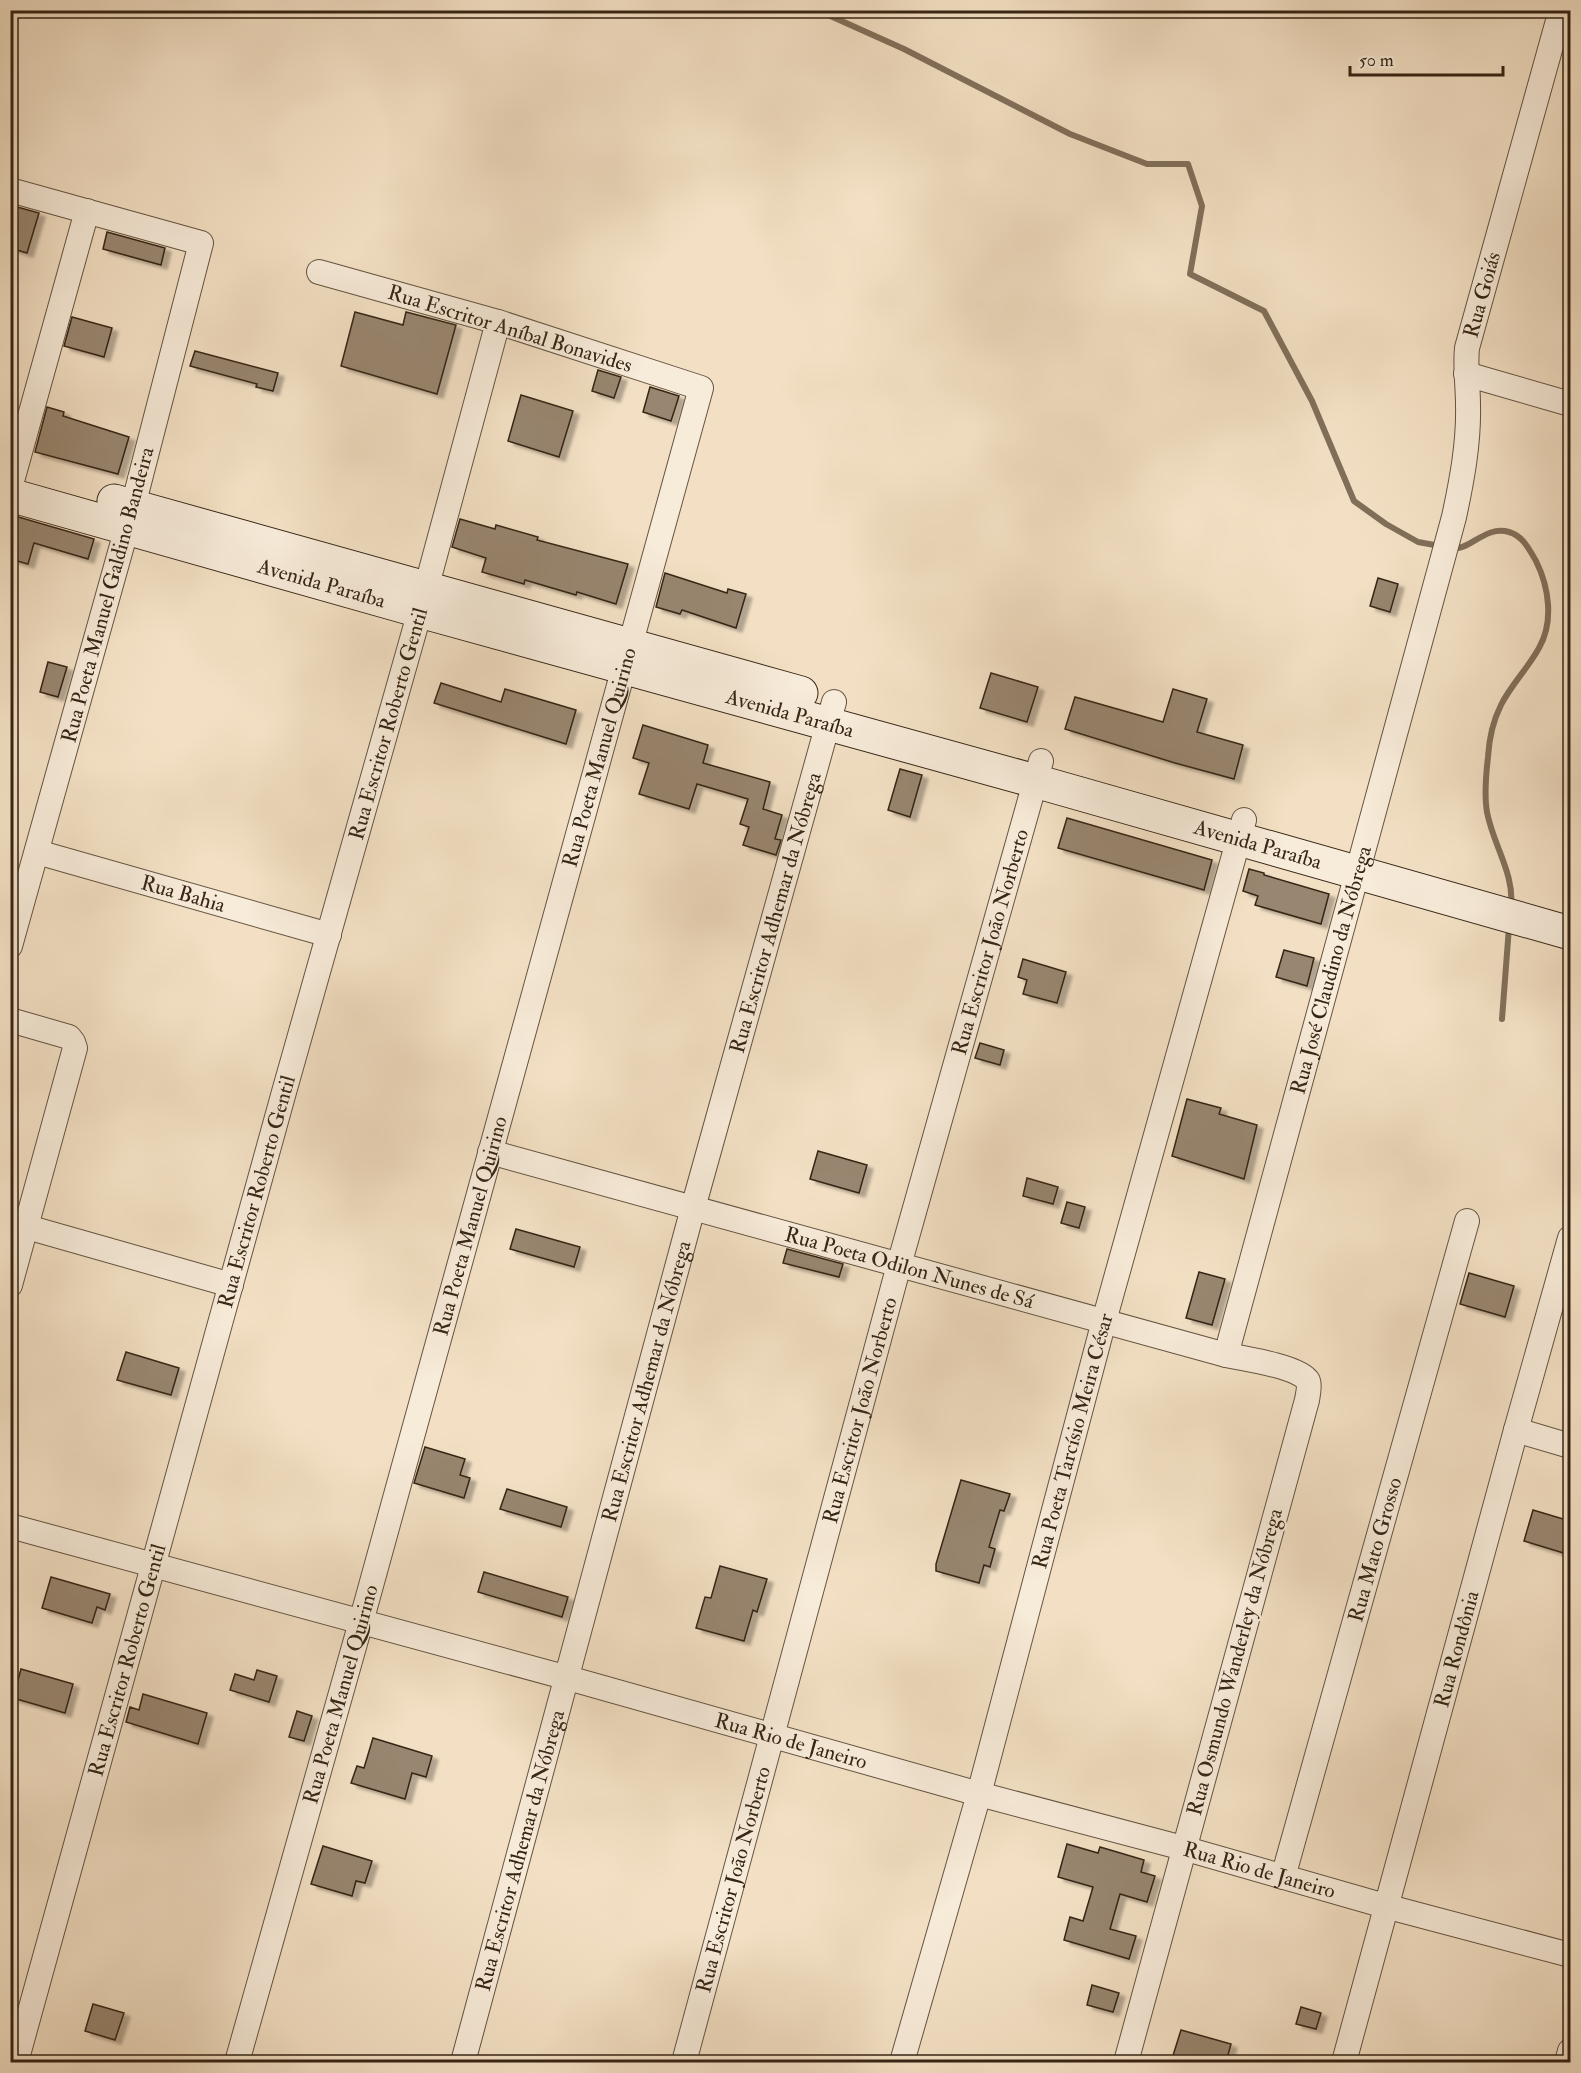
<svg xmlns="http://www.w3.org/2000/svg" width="1581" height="2073" viewBox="0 0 1581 2073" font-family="'IM FELL Double Pica',serif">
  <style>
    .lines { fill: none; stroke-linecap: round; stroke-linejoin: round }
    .stream { stroke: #816f5a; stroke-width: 6 }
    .building { fill: #988670; stroke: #362515; stroke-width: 1.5; filter: url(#shadow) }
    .street-casing { stroke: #655441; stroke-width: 26 }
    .secondary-casing { stroke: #362515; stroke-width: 35 }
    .street { stroke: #f7ebd9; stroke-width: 24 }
    .secondary { stroke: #f7ebd9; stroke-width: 33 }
    .labels { text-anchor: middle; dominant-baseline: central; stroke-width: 4.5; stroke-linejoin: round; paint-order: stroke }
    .street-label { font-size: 21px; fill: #362515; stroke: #f7ebd9 }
  </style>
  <defs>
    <filter id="shadow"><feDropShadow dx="6" dy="4" stdDeviation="1.5" flood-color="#0004"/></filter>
  </defs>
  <rect width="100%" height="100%" fill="#f3e0c4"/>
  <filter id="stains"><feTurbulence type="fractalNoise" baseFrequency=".00333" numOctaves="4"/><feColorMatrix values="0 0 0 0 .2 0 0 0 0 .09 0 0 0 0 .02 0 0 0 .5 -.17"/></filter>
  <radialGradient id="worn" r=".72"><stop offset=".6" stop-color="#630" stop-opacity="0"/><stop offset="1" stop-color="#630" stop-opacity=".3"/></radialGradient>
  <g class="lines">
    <!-- stream -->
    <path class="stream" d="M 817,10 L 904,49 L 1070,134 L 1147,164 L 1188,164 L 1202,206 L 1190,274 L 1264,311 L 1312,401 L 1354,501 L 1386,524 L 1418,542 L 1440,546
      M 1450,548 C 1470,552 1484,525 1509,532 C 1523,536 1529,549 1536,561 C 1549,587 1554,622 1539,648 C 1528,668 1511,685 1501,705 C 1493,721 1489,740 1488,757 C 1486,774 1484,795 1487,812 C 1493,845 1515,874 1511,908
      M 1502,1019 L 1509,927"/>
  </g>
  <!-- building -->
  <path class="building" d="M 10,205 L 39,213 L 27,253 L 10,248 Z
    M 107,232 L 165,248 L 161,265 L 103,249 Z
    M 355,312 L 403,325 L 406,312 L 456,325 L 437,394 L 341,366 Z
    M 72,317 L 112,328 L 104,357 L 64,346 Z
    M 195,351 L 278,373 L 273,391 L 256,387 L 257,384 L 190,366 Z
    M 598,370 L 621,377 L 614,398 L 592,391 Z
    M 650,387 L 679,396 L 671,421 L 643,412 Z
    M 521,395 L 573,411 L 559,457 L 508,441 Z
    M 47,407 L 64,412 L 63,416 L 129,437 L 118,474 L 35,452 Z
    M 15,516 L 94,539 L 88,559 L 34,543 L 28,564 L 10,559 L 10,531 Z
    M 460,519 L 495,529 L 496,525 L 538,537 L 537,540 L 628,564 L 616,604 L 577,592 L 576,595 L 525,580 L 524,584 L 482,572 L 486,558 L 452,547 Z
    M 665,573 L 727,593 L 728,589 L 746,594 L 736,628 L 682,610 L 680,614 L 656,607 Z
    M 1378,578 L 1398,584 L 1390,612 L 1370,606 Z
    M 48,662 L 67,667 L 58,697 L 40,692 Z
    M 991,673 L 1038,687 L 1027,722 L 980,708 Z
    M 441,683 L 501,702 L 505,689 L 576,710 L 566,744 L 434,703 Z
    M 1173,689 L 1207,699 L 1197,732 L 1243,745 L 1234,779 L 1175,763 L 1065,729 L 1075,697 L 1163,722 Z
    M 643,725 L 708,745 L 703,763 L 770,782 L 763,809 L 782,815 L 775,839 L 781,840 L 776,855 L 743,845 L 749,827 L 740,824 L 748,799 L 697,784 L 689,809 L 639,794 L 649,763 L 633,758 Z
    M 900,769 L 922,775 L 910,817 L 888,810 Z
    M 1067,818 L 1212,860 L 1204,890 L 1058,848 Z
    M 1249,869 L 1264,873 L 1264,875 L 1329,894 L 1321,924 L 1255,905 L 1258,896 L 1243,891 Z
    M 1284,950 L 1314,958 L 1307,986 L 1276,977 Z
    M 1023,959 L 1066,972 L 1057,1003 L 1023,994 L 1027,980 L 1018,977 Z
    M 980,1043 L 1004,1050 L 1000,1065 L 975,1058 Z
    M 1187,1099 L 1221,1108 L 1219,1114 L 1257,1125 L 1244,1179 L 1172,1156 Z
    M 818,1151 L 867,1165 L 859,1193 L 810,1179 Z
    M 1027,1178 L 1058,1187 L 1053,1204 L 1023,1196 Z
    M 1067,1202 L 1085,1207 L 1079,1228 L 1061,1223 Z
    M 516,1229 L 580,1247 L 574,1267 L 510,1249 Z
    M 787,1249 L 843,1264 L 839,1277 L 783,1263 Z
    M 1199,1272 L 1225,1279 L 1212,1325 L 1186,1318 Z
    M 1469,1273 L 1514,1286 L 1505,1317 L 1460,1304 Z
    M 126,1352 L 179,1368 L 171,1395 L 117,1380 Z
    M 425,1447 L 465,1459 L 460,1475 L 470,1478 L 464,1498 L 414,1483 Z
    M 961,1480 L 1010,1494 L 1004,1511 L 1000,1510 L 989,1547 L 995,1549 L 990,1567 L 984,1565 L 979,1583 L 936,1571 L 936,1564 Z
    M 507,1489 L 567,1507 L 561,1527 L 500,1509 Z
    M 1533,1510 L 1570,1521 L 1570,1555 L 1524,1541 Z
    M 720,1566 L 767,1579 L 757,1612 L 753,1610 L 744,1641 L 696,1628 L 705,1597 L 711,1598 Z
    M 484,1572 L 568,1597 L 562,1617 L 478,1592 Z
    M 51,1577 L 110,1594 L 105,1610 L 97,1607 L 92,1623 L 42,1608 Z
    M 21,1669 L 73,1684 L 65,1713 L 13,1698 Z
    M 257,1670 L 277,1676 L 269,1702 L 230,1690 L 235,1674 L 254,1680 Z
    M 143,1694 L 207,1713 L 198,1744 L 126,1722 L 130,1707 L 139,1710 Z
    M 297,1711 L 312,1716 L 304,1741 L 289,1737 Z
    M 373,1738 L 432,1756 L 426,1777 L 412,1773 L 405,1799 L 351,1783 L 357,1766 L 364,1768 Z
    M 1067,1844 L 1098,1853 L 1100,1847 L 1144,1860 L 1141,1872 L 1155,1876 L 1147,1902 L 1120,1894 L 1110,1929 L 1136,1936 L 1129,1959 L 1064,1940 L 1070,1917 L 1083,1921 L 1093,1887 L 1058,1877 Z
    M 323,1846 L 372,1861 L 365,1883 L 356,1881 L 352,1896 L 311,1884 Z
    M 1092,1985 L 1119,1993 L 1113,2012 L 1087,2005 Z
    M 93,2004 L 124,2013 L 115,2040 L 85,2031 Z
    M 1301,2007 L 1321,2013 L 1316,2029 L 1296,2024 Z
    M 1181,2030 L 1231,2044 L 1226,2062 L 1171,2062 Z"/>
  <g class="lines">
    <defs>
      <g id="street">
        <path d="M 10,190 L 201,243 L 133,506 L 10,946"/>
        <path d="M 1466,374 L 1570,404"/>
        <path d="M 10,488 L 87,211"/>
        <path id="s1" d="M 37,852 L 329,935"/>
        <path d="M 10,1020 L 69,1037 L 73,1042 L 75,1048 L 10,1285"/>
        <path id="s2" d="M 490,1152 L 1226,1355 C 1242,1358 1301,1367 1308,1381 C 1310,1386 1308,1394 1307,1400 L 1126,2062"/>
        <path d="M 27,1227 L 231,1285"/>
        <path id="s3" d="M 1226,1355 L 1454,517 C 1462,480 1469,442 1468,405 C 1468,386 1465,367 1467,348 L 1561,10"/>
        <path d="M 1516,1430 L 1570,1446"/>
        <path id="s4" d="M 10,1526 L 568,1678 L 979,1794 L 1183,1848 L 1385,1906 L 1570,1955"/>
        <path id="s5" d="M 1283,1877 L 1467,1221"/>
        <path id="s6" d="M 16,2062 L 284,1092 L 420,611 L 498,322"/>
        <path id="s7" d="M 237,2062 L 361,1622 L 701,388 L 498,322 L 319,272"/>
        <path id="s8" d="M 463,2062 L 693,1208 L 834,702"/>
        <path id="s9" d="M 684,2062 L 899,1265 L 1041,761"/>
        <path id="s10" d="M 902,2062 L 979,1794 L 1104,1321 L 1244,820"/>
        <path id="s11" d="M 1344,2062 L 1516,1430 L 1570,1238"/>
        <path d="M 1567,2062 L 1570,2051"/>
      </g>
      <g id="secondary">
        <path id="s12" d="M 10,495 L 420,611 L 1035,781 L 1570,933"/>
        <path d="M 114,501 L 801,693"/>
      </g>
    </defs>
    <!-- street casing -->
    <use href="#street" class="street-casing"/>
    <!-- secondary casing -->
    <use href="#secondary" class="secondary-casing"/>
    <!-- street -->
    <use href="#street" class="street"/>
    <!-- secondary -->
    <use href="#secondary" class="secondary"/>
  </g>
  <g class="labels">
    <!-- street labels -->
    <g class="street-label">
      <text stroke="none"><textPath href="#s3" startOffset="1094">Rua Goiás</textPath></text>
      <text transform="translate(510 329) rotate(17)">Rua Escritor Aníbal Bonavides</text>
      <text stroke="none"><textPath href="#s12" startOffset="324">Avenida Paraíba</textPath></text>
      <text transform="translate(108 595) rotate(-75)">Rua Poeta Manuel Galdino Bandeira</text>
      <text stroke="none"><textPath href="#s12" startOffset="810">Avenida Paraíba</textPath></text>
      <text stroke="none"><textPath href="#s6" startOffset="1389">Rua Escritor Roberto Gentil</textPath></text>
      <text stroke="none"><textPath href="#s7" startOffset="1354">Rua Poeta Manuel Quirino</textPath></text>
      <text stroke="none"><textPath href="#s12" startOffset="1296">Avenida Paraíba</textPath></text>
      <text stroke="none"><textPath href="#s1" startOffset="152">Rua Bahia</textPath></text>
      <text stroke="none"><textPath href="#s8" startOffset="1191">Rua Escritor Adhemar da Nóbrega</textPath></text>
      <text stroke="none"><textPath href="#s9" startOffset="1161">Rua Escritor João Norberto</textPath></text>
      <text stroke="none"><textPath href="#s3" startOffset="399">Rua José Claudino da Nóbrega</textPath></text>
      <text stroke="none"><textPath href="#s6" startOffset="903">Rua Escritor Roberto Gentil</textPath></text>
      <text stroke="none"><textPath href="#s7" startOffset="868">Rua Poeta Manuel Quirino</textPath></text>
      <text stroke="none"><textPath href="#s2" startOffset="435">Rua Poeta Odilon Nunes de Sá</textPath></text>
      <text stroke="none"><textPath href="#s8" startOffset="705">Rua Escritor Adhemar da Nóbrega</textPath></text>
      <text stroke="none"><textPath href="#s9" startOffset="675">Rua Escritor João Norberto</textPath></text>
      <text stroke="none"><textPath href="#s10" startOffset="644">Rua Poeta Tarcísio Meira César</textPath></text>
      <text stroke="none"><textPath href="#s5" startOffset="340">Rua Mato Grosso</textPath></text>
      <text stroke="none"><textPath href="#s11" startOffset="428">Rua Rondônia</textPath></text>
      <text stroke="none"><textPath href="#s6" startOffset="417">Rua Escritor Roberto Gentil</textPath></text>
      <text transform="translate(1235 1662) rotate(-75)">Rua Osmundo Wanderley da Nóbrega</text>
      <text stroke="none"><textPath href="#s7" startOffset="382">Rua Poeta Manuel Quirino</textPath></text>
      <text stroke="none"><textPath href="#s4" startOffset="810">Rua Rio de Janeiro</textPath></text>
      <text stroke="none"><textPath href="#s8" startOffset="219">Rua Escritor Adhemar da Nóbrega</textPath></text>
      <text stroke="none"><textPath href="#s4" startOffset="1296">Rua Rio de Janeiro</textPath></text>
      <text stroke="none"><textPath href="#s9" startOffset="189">Rua Escritor João Norberto</textPath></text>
    </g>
  </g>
  <!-- margin -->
  <rect width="1581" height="2073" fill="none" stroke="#f3e0c4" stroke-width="36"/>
  <rect x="12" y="12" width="1557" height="2049" fill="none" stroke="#362515" stroke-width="3"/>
  <rect x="18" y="18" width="1545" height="2037" fill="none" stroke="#362515" stroke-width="1.5"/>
  <!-- scale -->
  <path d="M1350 66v9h153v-9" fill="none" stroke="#362515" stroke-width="3"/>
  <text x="1359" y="66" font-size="18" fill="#362515" stroke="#f7ebd9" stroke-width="4.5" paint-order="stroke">50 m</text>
  <rect width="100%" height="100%" filter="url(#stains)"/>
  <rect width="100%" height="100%" fill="url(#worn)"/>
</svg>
